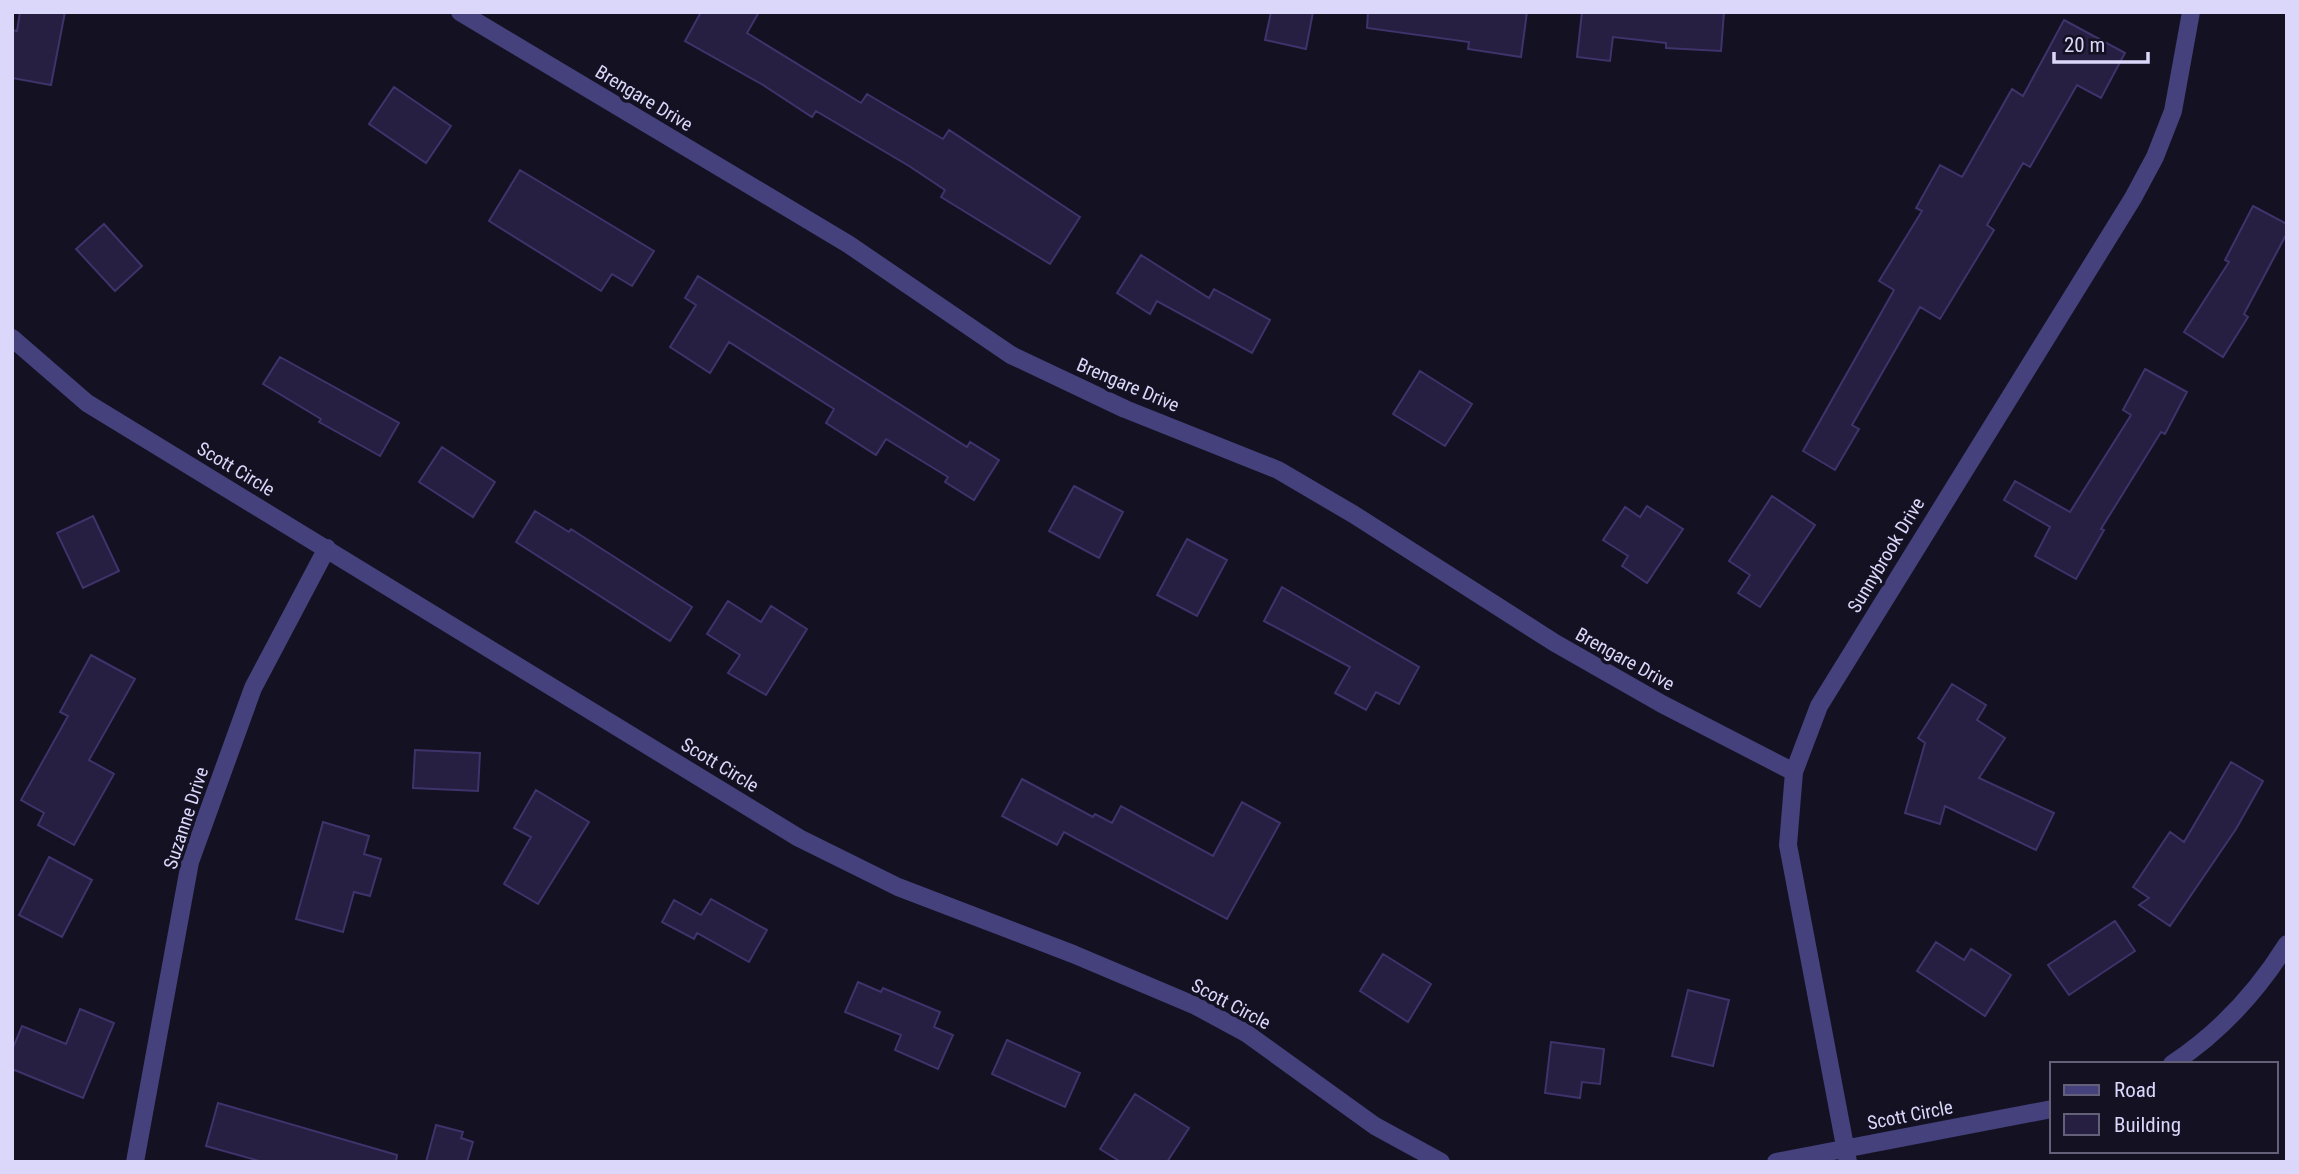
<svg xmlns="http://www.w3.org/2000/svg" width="2299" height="1174" viewBox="0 0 2299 1174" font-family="'Roboto Condensed',sans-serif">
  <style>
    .building { fill: #261f41; stroke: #3f336b; stroke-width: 2 }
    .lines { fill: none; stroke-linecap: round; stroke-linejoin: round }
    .street { stroke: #44417c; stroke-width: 18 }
    .labels { text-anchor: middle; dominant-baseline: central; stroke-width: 7; stroke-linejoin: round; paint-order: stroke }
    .street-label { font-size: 19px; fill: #dbd7fb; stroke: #141122 }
  </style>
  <rect width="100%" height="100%" fill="#141122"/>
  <!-- building -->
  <path class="building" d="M 20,12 L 65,12 L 51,85 L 12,78 L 12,30 L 17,31 Z
    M 701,12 L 759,12 L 747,33 L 861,103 L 867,94 L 943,139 L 949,130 L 1080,217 L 1050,264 L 941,197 L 945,190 L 909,166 L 816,111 L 812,117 L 763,85 L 685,41 Z
    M 1271,12 L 1313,12 L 1306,49 L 1265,40 Z
    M 1368,12 L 1527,12 L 1521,57 L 1468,49 L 1469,42 L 1367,28 Z
    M 1582,12 L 1724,12 L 1721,51 L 1666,48 L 1666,43 L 1613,37 L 1610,61 L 1577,57 Z
    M 2064,20 L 2125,53 L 2101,98 L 2077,85 L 2030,167 L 2023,163 L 1987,225 L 1994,230 L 1940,319 L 1920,307 L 1852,425 L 1859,429 L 1835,470 L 1803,451 L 1894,290 L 1879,281 L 1922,211 L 1916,208 L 1940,165 L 1962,177 L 2012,89 L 2023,96 Z
    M 394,87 L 451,126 L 426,163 L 369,124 Z
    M 520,170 L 654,251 L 632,286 L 612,274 L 601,291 L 489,221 Z
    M 2253,206 L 2287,224 L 2287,233 L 2244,314 L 2248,317 L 2223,357 L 2184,332 L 2229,262 L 2225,260 Z
    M 104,224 L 142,266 L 115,291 L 76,249 Z
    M 1141,255 L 1209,298 L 1214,289 L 1270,320 L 1252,353 L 1157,301 L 1150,314 L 1117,293 Z
    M 698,276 L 967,447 L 970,442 L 999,460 L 974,500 L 945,482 L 948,477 L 886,439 L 876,455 L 826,423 L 834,409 L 729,342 L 710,373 L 670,347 L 696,305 L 685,298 Z
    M 280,357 L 399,423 L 380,456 L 319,422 L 321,419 L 263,384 Z
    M 2145,369 L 2187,392 L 2165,434 L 2161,432 L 2101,529 L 2104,530 L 2076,579 L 2035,556 L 2050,527 L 2004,500 L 2015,481 L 2070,512 L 2131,415 L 2123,410 Z
    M 1420,371 L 1472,404 L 1445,446 L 1393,414 Z
    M 442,447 L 495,482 L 473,517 L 419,482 Z
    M 1074,486 L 1123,512 L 1099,558 L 1049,531 Z
    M 1772,496 L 1815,525 L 1760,607 L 1738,593 L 1750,575 L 1729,561 Z
    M 1647,506 L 1683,529 L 1647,583 L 1622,566 L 1628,556 L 1603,540 L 1625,507 L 1640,517 Z
    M 535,511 L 569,532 L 571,529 L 692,607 L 670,641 L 516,542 Z
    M 93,516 L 119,571 L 83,588 L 57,533 Z
    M 1187,539 L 1227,560 L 1197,616 L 1157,595 Z
    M 1282,587 L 1419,667 L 1399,704 L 1376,692 L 1366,710 L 1335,693 L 1350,667 L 1264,621 Z
    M 728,601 L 761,622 L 771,606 L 807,629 L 766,695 L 728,673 L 740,655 L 707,634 Z
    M 91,655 L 135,679 L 89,760 L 114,774 L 74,845 L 38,825 L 44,813 L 21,800 L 68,716 L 60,712 Z
    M 1952,684 L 1986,705 L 1977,720 L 2005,738 L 1979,778 L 2054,813 L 2036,850 L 1945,806 L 1940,824 L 1905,813 L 1925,743 L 1918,738 Z
    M 415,750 L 480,753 L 478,791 L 413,788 Z
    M 2231,762 L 2263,781 L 2236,829 L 2170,926 L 2139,905 L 2149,898 L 2133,887 L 2170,832 L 2184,842 Z
    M 1022,779 L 1093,817 L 1095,814 L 1112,823 L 1121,806 L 1213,856 L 1242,802 L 1280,823 L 1227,919 L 1064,832 L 1057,845 L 1002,816 Z
    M 536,790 L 589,822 L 538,904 L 504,884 L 531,837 L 514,828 Z
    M 323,822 L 369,836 L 364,854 L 381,859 L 370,896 L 354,892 L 343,932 L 296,919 Z
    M 49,857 L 92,880 L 62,937 L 19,915 Z
    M 711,899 L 767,930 L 749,962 L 697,933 L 694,939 L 662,922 L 674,900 L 701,915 Z
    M 2115,921 L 2135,951 L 2069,995 L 2048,965 Z
    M 1936,942 L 1964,960 L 1971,949 L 2011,975 L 1985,1016 L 1917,971 Z
    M 1383,954 L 1431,984 L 1408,1022 L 1360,991 Z
    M 858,982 L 881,992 L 883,988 L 940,1012 L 934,1027 L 953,1035 L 938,1069 L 895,1050 L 901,1035 L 845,1012 Z
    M 1688,990 L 1729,1000 L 1713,1066 L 1672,1056 Z
    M 80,1009 L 114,1023 L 83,1098 L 12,1069 L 12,1050 L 22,1026 L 66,1044 Z
    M 1007,1040 L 1080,1073 L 1065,1107 L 992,1074 Z
    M 1551,1042 L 1604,1049 L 1600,1084 L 1582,1082 L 1580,1098 L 1545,1093 Z
    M 1135,1094 L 1189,1128 L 1167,1162 L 1121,1162 L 1100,1149 Z
    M 218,1103 L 397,1155 L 396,1162 L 263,1162 L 206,1146 Z
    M 436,1125 L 463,1132 L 461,1138 L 473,1142 L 467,1162 L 426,1162 Z"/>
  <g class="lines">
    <!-- street -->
    <path class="street" d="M 460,12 L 848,244 L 1011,355 L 1125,409 L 1278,470 L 1353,514 L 1555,643 L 1662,704 L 1794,772
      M 12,338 L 87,403 L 799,838 L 898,887 L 1073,954 L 1196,1006 L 1246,1033 L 1375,1126 L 1441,1162
      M 2172,1064 C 2219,1033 2257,992 2287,944
      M 135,1162 L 190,862 L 253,688 L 327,548
      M 1776,1162 L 2052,1109
      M 1848,1162 L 1788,845 L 1794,772 L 1819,706 L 2133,198 L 2155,157 L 2173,111 L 2191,12"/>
  </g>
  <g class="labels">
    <!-- street labels -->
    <g class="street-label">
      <text transform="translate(644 98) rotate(31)">Brengare Drive</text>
      <text transform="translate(1128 385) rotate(23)">Brengare Drive</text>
      <text transform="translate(236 469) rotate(31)">Scott Circle</text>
      <text transform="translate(1886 555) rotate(-59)">Sunnybrook Drive</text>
      <text transform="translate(1625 659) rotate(29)">Brengare Drive</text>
      <text transform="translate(720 765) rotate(31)">Scott Circle</text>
      <text transform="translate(186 818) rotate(-72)">Suzanne Drive</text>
      <text transform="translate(1231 1004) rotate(28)">Scott Circle</text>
      <text transform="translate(1910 1115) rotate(-11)">Scott Circle</text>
    </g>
  </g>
  <!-- border -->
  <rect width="2299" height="1174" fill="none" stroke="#dbd7fb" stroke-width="28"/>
  <!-- legend -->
  <rect x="2050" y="1062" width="228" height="91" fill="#141122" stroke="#646079" stroke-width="2"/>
  <rect x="2064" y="1085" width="35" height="10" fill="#44417c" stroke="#646079" stroke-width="2"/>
  <text x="2114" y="1097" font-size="21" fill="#dbd7fb">Road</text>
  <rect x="2064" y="1114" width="35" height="21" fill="#261f41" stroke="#646079" stroke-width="2"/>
  <text x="2114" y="1132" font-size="21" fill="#dbd7fb">Building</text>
  <!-- scale -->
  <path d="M2054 52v10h94v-10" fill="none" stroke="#dbd7fb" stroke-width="3.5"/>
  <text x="2064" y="52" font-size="21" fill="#dbd7fb" stroke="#141122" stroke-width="5" paint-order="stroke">20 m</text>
</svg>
